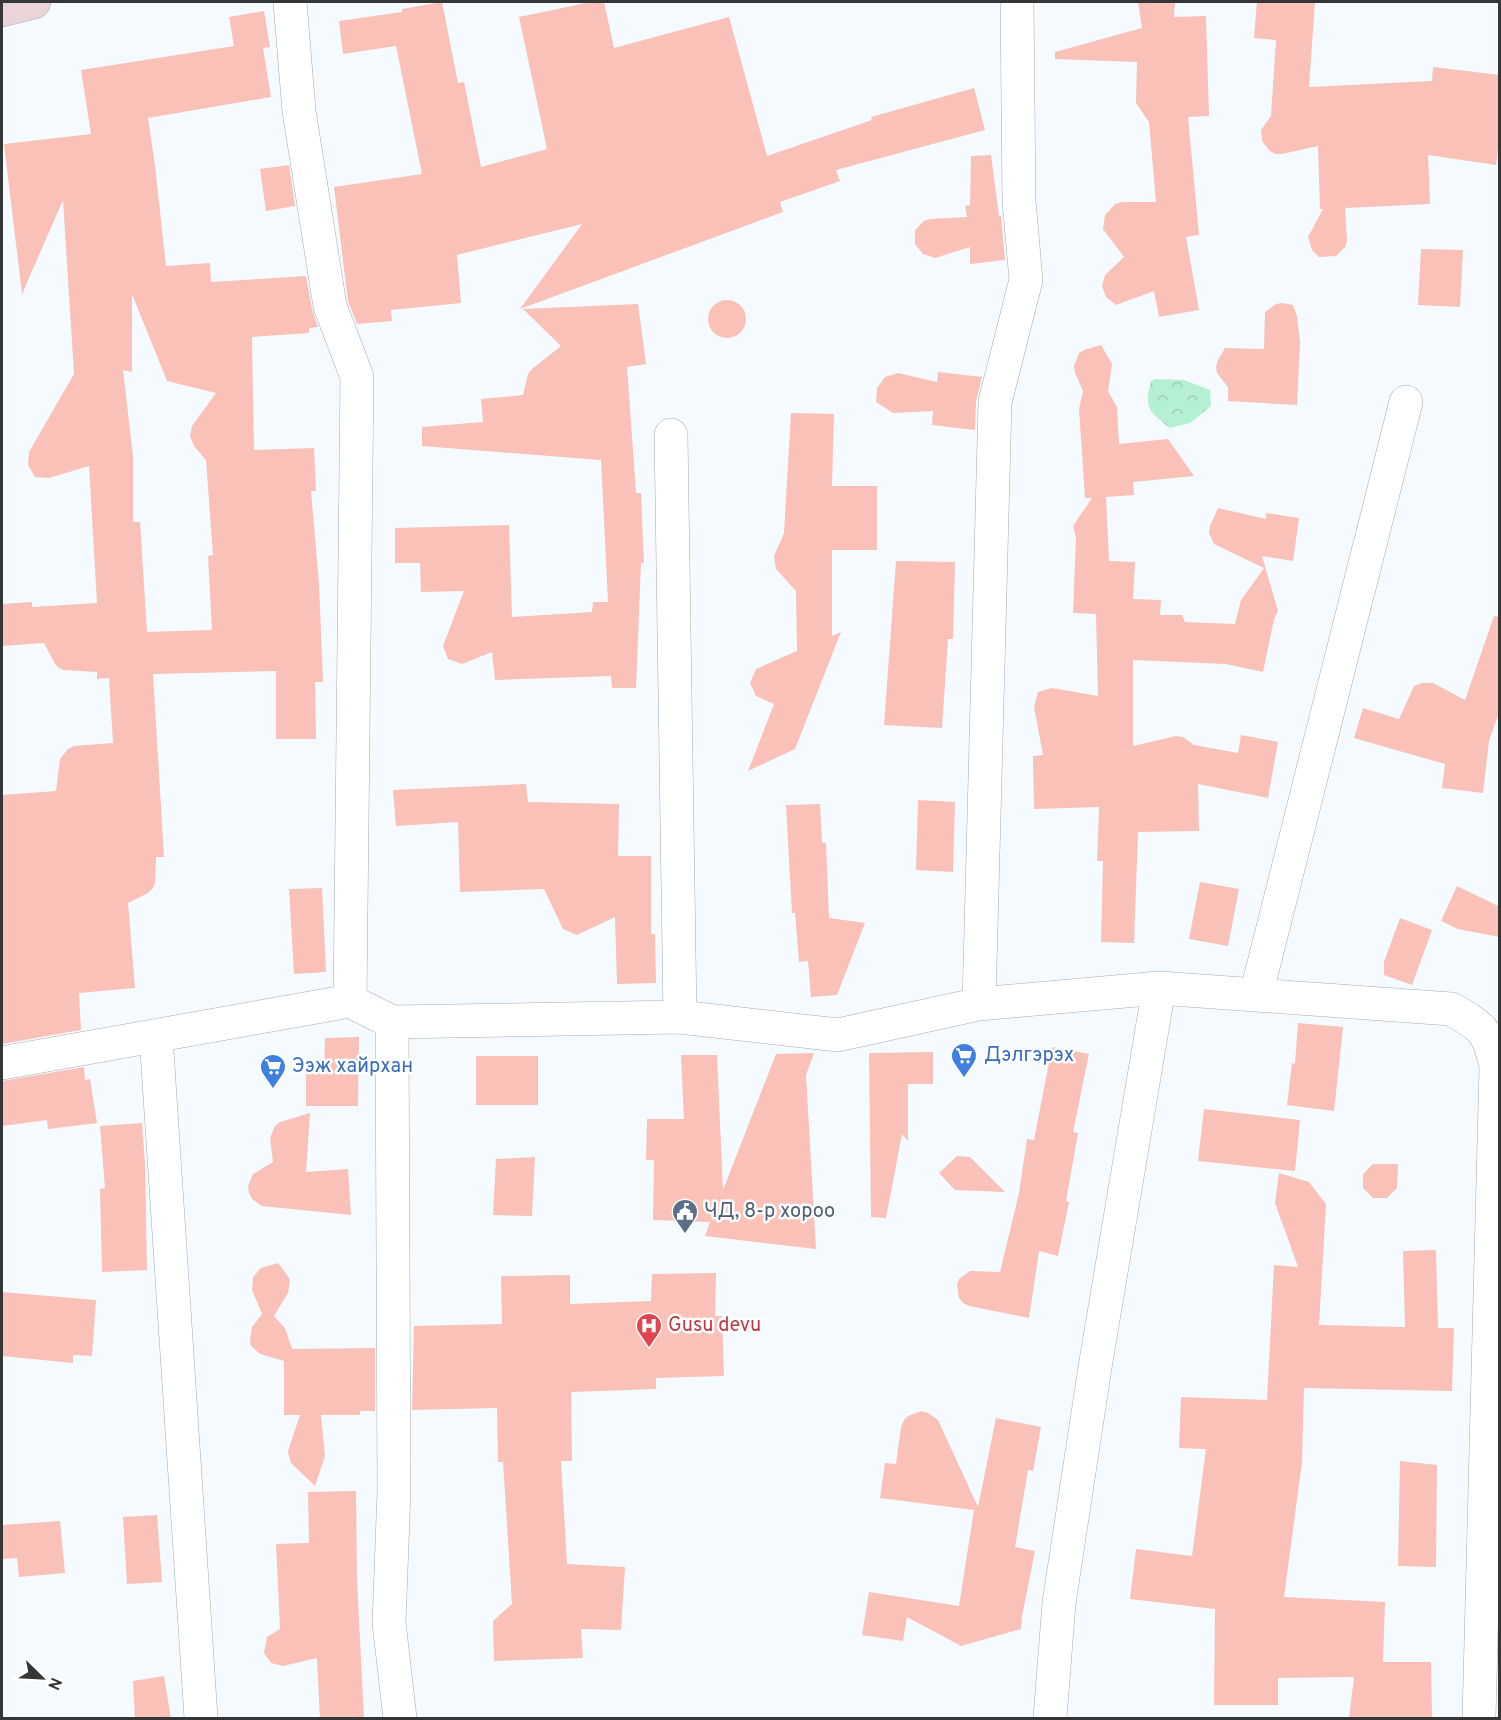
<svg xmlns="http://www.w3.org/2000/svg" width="1501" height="1720" viewBox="0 0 1501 1720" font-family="Overpass,sans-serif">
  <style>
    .forest { fill: url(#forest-crowns) }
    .building { fill: #f9c1b8; fill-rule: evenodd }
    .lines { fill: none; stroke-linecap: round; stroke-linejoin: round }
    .minor-casing { stroke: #a6abaf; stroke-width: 34 }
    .secondary-casing { stroke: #a6abaf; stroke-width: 34 }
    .minor { stroke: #fff; stroke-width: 33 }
    .secondary { stroke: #ead4d7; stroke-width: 33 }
    .labels { text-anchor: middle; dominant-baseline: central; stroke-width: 5; stroke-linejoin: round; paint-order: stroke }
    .shop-label { font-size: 20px; fill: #366cbe; stroke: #fff; text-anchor: start }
    .service-label { font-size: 20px; fill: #4e5e75; stroke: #fff; text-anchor: start }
    .health-label { font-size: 20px; fill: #be3a42; stroke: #fff; text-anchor: start }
  </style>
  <defs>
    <pattern id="forest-crowns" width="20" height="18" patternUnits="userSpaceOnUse" patternTransform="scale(1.5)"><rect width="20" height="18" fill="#b4f0d1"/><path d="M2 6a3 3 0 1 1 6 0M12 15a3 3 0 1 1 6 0" fill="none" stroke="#9bceb4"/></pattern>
  </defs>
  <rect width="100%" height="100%" fill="#f5faff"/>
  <!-- forest -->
  <path class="forest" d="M 1156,379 L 1184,380 L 1210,390 L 1211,406 L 1190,423 L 1170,428 C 1149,412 1144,408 1151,381 Z"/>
  <!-- building -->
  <path class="building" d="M 442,2 L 458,83 L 464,82 L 481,167 L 547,149 L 519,17 L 591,2 L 604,2 L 614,48 L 729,17 L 767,156 L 872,120 L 871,117 L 974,88 L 985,130 L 836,170 L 840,181 L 780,202 L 783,212 L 520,309 L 582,224 L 457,255 L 461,303 L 391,310 L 392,321 L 357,324 L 348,301 L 334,187 L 422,174 L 396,46 L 343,54 L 339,21 L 402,12 L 402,9 Z
    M 1138,2 L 1175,2 L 1174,17 L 1206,16 L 1209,116 L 1188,117 L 1199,235 L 1186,237 L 1199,310 L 1159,317 L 1154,291 L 1116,305 L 1106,297 L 1102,286 L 1105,275 L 1124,257 L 1103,229 L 1105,215 L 1115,204 L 1122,202 L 1156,202 L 1149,122 L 1136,103 L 1137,62 L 1055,59 L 1055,52 L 1142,28 Z
    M 1257,2 L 1315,2 L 1309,87 L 1432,81 L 1433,67 L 1500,75 L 1500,133 L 1496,165 L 1428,155 L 1430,204 L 1345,208 L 1347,241 L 1345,247 L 1336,256 L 1319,257 L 1312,250 L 1308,237 L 1323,209 L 1320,209 L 1318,146 L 1282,154 L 1276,154 L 1270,151 L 1262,141 L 1261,130 L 1271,116 L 1276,40 L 1254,38 Z
    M 264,11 L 270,47 L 263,48 L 271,97 L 148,118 L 155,166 L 166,266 L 210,263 L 211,282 L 306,276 L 312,309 L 318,327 L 309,328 L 309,333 L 252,337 L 254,450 L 314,448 L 316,491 L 311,491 L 319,584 L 323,682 L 315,682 L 316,739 L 276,739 L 276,671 L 153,674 L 164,857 L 156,857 L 155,883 L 153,888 L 148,893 L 128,903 L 135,988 L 79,993 L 81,1030 L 2,1044 L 2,795 L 56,791 L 60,759 L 68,749 L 74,746 L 113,743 L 109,678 L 97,679 L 97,672 L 64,670 L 59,668 L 55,664 L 44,643 L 2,646 L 2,604 L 32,602 L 32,607 L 97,603 L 89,466 L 49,478 L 35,477 L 28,465 L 29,452 L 74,374 L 63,200 L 22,294 L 4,144 L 91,134 L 81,70 L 234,46 L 229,17 ZM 132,294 L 167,381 L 216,393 L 192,426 L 190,436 L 194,446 L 206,460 L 213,555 L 208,556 L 212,630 L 147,632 L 140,522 L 133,522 L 133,456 L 123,370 L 132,372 Z
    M 991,155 L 999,216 L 1001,216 L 1005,260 L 970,264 L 970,247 L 935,258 L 923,254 L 915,244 L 915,230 L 924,221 L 930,219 L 967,217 L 965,206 L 970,205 L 971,156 Z
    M 289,165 L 295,206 L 266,211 L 260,169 Z
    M 1421,249 L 1463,250 L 1460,307 L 1418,305 Z
    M708 319a19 19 0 1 1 38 0a19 19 0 1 1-38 0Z
    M 1282,303 L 1293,305 L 1297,316 L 1300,343 L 1297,405 L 1228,401 L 1228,387 L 1217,373 L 1216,367 L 1218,360 L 1225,348 L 1264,349 L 1265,312 L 1276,304 Z
    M 638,304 L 646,364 L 627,367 L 636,493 L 641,493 L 644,563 L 641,563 L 636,688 L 612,688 L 611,676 L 495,680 L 492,652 L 462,664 L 448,659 L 443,646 L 464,591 L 421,592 L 420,563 L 395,563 L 395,528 L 509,525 L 512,617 L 592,612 L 593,602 L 608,602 L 601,460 L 422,446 L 422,427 L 483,422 L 481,399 L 523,395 L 528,374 L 532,369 L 561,346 L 523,309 Z
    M 1101,345 L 1112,364 L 1108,391 L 1117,407 L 1119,444 L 1168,439 L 1194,476 L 1133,482 L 1134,495 L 1106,497 L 1109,561 L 1135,562 L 1133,599 L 1161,600 L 1160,615 L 1182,615 L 1185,622 L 1235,624 L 1241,600 L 1264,568 L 1214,544 L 1209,533 L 1210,526 L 1218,508 L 1266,519 L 1266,513 L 1299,518 L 1293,561 L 1262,556 L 1278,611 L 1274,619 L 1263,672 L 1226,664 L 1133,660 L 1133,746 L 1176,736 L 1183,737 L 1194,745 L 1238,753 L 1241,735 L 1278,742 L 1268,798 L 1198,784 L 1199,831 L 1138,832 L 1134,943 L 1101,942 L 1103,861 L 1097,861 L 1099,807 L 1034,809 L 1033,756 L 1043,755 L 1034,707 L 1038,692 L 1052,688 L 1098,696 L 1096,614 L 1073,613 L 1076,538 L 1073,526 L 1092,498 L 1085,498 L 1079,409 L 1083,391 L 1075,373 L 1074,366 L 1079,353 L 1084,350 Z
    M 938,372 L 982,377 L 976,401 L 975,430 L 932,425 L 933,411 L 893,413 L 876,402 L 877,388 L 885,377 L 898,373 L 937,382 Z
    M 791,413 L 834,414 L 832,486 L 877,486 L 877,550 L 832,550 L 832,636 L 841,632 L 795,749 L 748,771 L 774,704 L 756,696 L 750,683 L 756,669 L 797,651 L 796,591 L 776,569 L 774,556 L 784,533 Z
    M 896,561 L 955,562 L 953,639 L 948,639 L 942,728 L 884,725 Z
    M 1494,616 L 1500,617 L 1500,710 L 1489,741 L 1483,793 L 1442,788 L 1445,764 L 1354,738 L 1363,708 L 1399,719 L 1414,686 L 1422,683 L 1433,683 L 1465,700 Z
    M 526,784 L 528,802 L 619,804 L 618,856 L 651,856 L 651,934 L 655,934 L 656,983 L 617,984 L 615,917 L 577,935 L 563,929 L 544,889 L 460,892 L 458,822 L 396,826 L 393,790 Z
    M 918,800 L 955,802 L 953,872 L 916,870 Z
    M 820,804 L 822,843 L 826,843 L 829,918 L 865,923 L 837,995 L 811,997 L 808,961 L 799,962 L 795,913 L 792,913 L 786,805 Z
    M 1200,882 L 1239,889 L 1228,946 L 1189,939 Z
    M 1457,886 L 1500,907 L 1500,937 L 1458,929 L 1441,921 Z
    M 322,888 L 326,972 L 294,974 L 289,889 Z
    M 1400,918 L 1432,930 L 1412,985 L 1384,975 L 1384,962 Z
    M 1298,1023 L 1343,1027 L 1334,1111 L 1287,1105 L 1292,1063 L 1295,1064 Z
    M 359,1037 L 358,1106 L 306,1106 L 306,1072 L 324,1072 L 325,1038 Z
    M 1052,1047 L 1089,1054 L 1073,1132 L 1078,1133 L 1066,1201 L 1069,1202 L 1058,1256 L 1039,1251 L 1029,1318 L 969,1306 L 963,1303 L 959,1298 L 957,1285 L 959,1279 L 970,1271 L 1000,1272 L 1019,1193 L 1027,1139 L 1034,1140 Z
    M 933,1052 L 933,1084 L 908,1084 L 908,1141 L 902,1134 L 886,1218 L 871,1217 L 869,1053 Z
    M 814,1053 L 806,1075 L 816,1249 L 705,1236 L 710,1222 L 653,1220 L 654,1160 L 646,1160 L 647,1119 L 684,1119 L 681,1055 L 717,1055 L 723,1190 L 776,1054 Z
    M 476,1056 L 538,1056 L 538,1105 L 476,1105 Z
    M 84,1067 L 85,1080 L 90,1079 L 97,1123 L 48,1129 L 47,1120 L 2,1126 L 2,1081 Z
    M 1204,1109 L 1300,1120 L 1295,1171 L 1198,1161 Z
    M 310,1113 L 306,1172 L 348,1169 L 351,1215 L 262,1206 L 252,1199 L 249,1193 L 248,1186 L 253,1174 L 273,1162 L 270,1138 L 275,1126 L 280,1122 Z
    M 142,1123 L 145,1164 L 147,1270 L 102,1272 L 100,1189 L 105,1188 L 100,1126 Z
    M 957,1156 L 970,1157 L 1005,1192 L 955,1190 L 939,1173 Z
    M 535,1157 L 532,1216 L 493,1215 L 496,1159 Z
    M 1373,1164 L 1398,1164 L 1397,1188 L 1387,1198 L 1373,1198 L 1363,1188 L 1363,1174 Z
    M 1279,1173 L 1309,1182 L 1326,1204 L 1319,1325 L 1405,1327 L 1403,1251 L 1436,1250 L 1438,1328 L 1454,1328 L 1452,1391 L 1304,1388 L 1302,1462 L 1284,1597 L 1385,1602 L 1383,1662 L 1431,1662 L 1432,1719 L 1349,1719 L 1354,1677 L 1278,1678 L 1278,1705 L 1214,1705 L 1215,1609 L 1130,1599 L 1136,1549 L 1192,1556 L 1206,1449 L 1179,1448 L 1181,1397 L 1267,1400 L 1274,1265 L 1298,1267 L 1275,1203 Z
    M 278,1263 L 288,1276 L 290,1281 L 288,1293 L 274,1316 L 285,1328 L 292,1349 L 375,1348 L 375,1411 L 360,1411 L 360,1415 L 321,1415 L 325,1456 L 315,1486 L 291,1463 L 289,1457 L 288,1451 L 300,1415 L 284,1415 L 284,1361 L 260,1354 L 251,1346 L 250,1340 L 252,1327 L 262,1314 L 252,1290 L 253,1277 L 261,1268 Z
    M 716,1273 L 715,1316 L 722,1316 L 724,1376 L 656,1378 L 656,1389 L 571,1392 L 572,1461 L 561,1461 L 567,1564 L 625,1567 L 621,1630 L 581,1629 L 583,1658 L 494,1661 L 493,1621 L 512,1604 L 503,1462 L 498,1462 L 497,1408 L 412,1410 L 414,1326 L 502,1324 L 501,1276 L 570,1275 L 570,1304 L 651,1301 L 652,1274 Z
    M 2,1292 L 96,1300 L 92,1356 L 73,1355 L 73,1363 L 2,1356 Z
    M 921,1411 L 928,1413 L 938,1420 L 978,1507 L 996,1418 L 1041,1427 L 1033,1471 L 1028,1470 L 1015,1547 L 1035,1551 L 1022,1616 L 1021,1629 L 961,1646 L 907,1617 L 903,1641 L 862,1635 L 869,1592 L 959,1606 L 974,1510 L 880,1498 L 885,1463 L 896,1464 L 901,1427 L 904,1420 L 908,1416 Z
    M 1400,1461 L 1437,1465 L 1436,1567 L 1398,1566 Z
    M 356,1491 L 357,1580 L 364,1719 L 320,1719 L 317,1658 L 283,1666 L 271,1663 L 264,1653 L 267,1637 L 280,1629 L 276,1544 L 309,1543 L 308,1492 Z
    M 157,1515 L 162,1582 L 127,1584 L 123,1517 Z
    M 60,1521 L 65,1573 L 19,1577 L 17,1558 L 2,1559 L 2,1525 Z
    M 164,1676 L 171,1719 L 135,1719 L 133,1681 Z"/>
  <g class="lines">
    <defs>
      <path id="minor" d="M 290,2 L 299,111 L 330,306 L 357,377 L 350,1001
        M 671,435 L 680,1017
        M 1256,995 L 1406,402
        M 979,1004 L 995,402 L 1026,280 L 1019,201 L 1017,2
        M 392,1022 L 394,1491 L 389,1623 L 400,1718
        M 156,1036 L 201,1718
        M 2,1063 L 350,1001 L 392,1022 L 680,1017 L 838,1035 L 979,1004 L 1159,988 L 1451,1009 C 1483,1027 1488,1030 1496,1066 L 1479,1718
        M 1050,1718 L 1059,1603 L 1096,1361 L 1159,988"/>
      <path id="secondary" d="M 2,10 L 34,2"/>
    </defs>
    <!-- minor casing -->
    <use href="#minor" class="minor-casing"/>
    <!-- secondary casing -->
    <use href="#secondary" class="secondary-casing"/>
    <!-- minor -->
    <use href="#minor" class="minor"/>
    <!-- secondary -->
    <use href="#secondary" class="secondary"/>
  </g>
  <!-- icons -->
  <defs>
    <symbol id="supermarket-pin" viewBox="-11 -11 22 30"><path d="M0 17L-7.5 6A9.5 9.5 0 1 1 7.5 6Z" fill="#3f7fe0" stroke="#fff"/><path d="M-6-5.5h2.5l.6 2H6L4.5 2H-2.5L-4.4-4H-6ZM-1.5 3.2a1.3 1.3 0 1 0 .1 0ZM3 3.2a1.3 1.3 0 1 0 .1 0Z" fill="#fff"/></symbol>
    <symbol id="civic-pin" viewBox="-11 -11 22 30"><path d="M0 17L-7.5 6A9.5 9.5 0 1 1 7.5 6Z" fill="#5c6f8a" stroke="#fff"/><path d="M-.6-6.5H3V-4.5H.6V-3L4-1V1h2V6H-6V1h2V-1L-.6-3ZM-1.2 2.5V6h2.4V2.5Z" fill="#fff"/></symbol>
    <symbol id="hospital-pin" viewBox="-11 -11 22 30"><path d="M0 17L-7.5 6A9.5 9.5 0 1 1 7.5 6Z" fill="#e0444e" stroke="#fff"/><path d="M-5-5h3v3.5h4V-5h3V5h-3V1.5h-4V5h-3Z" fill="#fff"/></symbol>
  </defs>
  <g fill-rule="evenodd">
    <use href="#supermarket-pin" x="949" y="1041" width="30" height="40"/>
    <use href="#supermarket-pin" x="258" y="1052" width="30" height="40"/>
    <use href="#civic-pin" x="670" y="1197" width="30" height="40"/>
    <use href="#hospital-pin" x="634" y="1311" width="30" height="40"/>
  </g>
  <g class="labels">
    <!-- shop labels -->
    <g class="shop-label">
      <text x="984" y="1056">Дэлгэрэх</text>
      <text x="292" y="1067">Ээж хайрхан</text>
    </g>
    <!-- service labels -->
    <g class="service-label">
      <text x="704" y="1212">ЧД, 8-р хороо</text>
    </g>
    <!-- health labels -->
    <g class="health-label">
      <text x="668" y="1326">Gusu devu</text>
    </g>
  </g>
  <!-- border -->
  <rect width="1501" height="1720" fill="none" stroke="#343638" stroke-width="6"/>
  <!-- north arrow -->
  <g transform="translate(42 1678) rotate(114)" stroke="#ffffff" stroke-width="4.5" paint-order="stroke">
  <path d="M0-4.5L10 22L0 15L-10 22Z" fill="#343638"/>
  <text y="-9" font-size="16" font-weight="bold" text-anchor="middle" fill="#343638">N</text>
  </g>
</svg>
